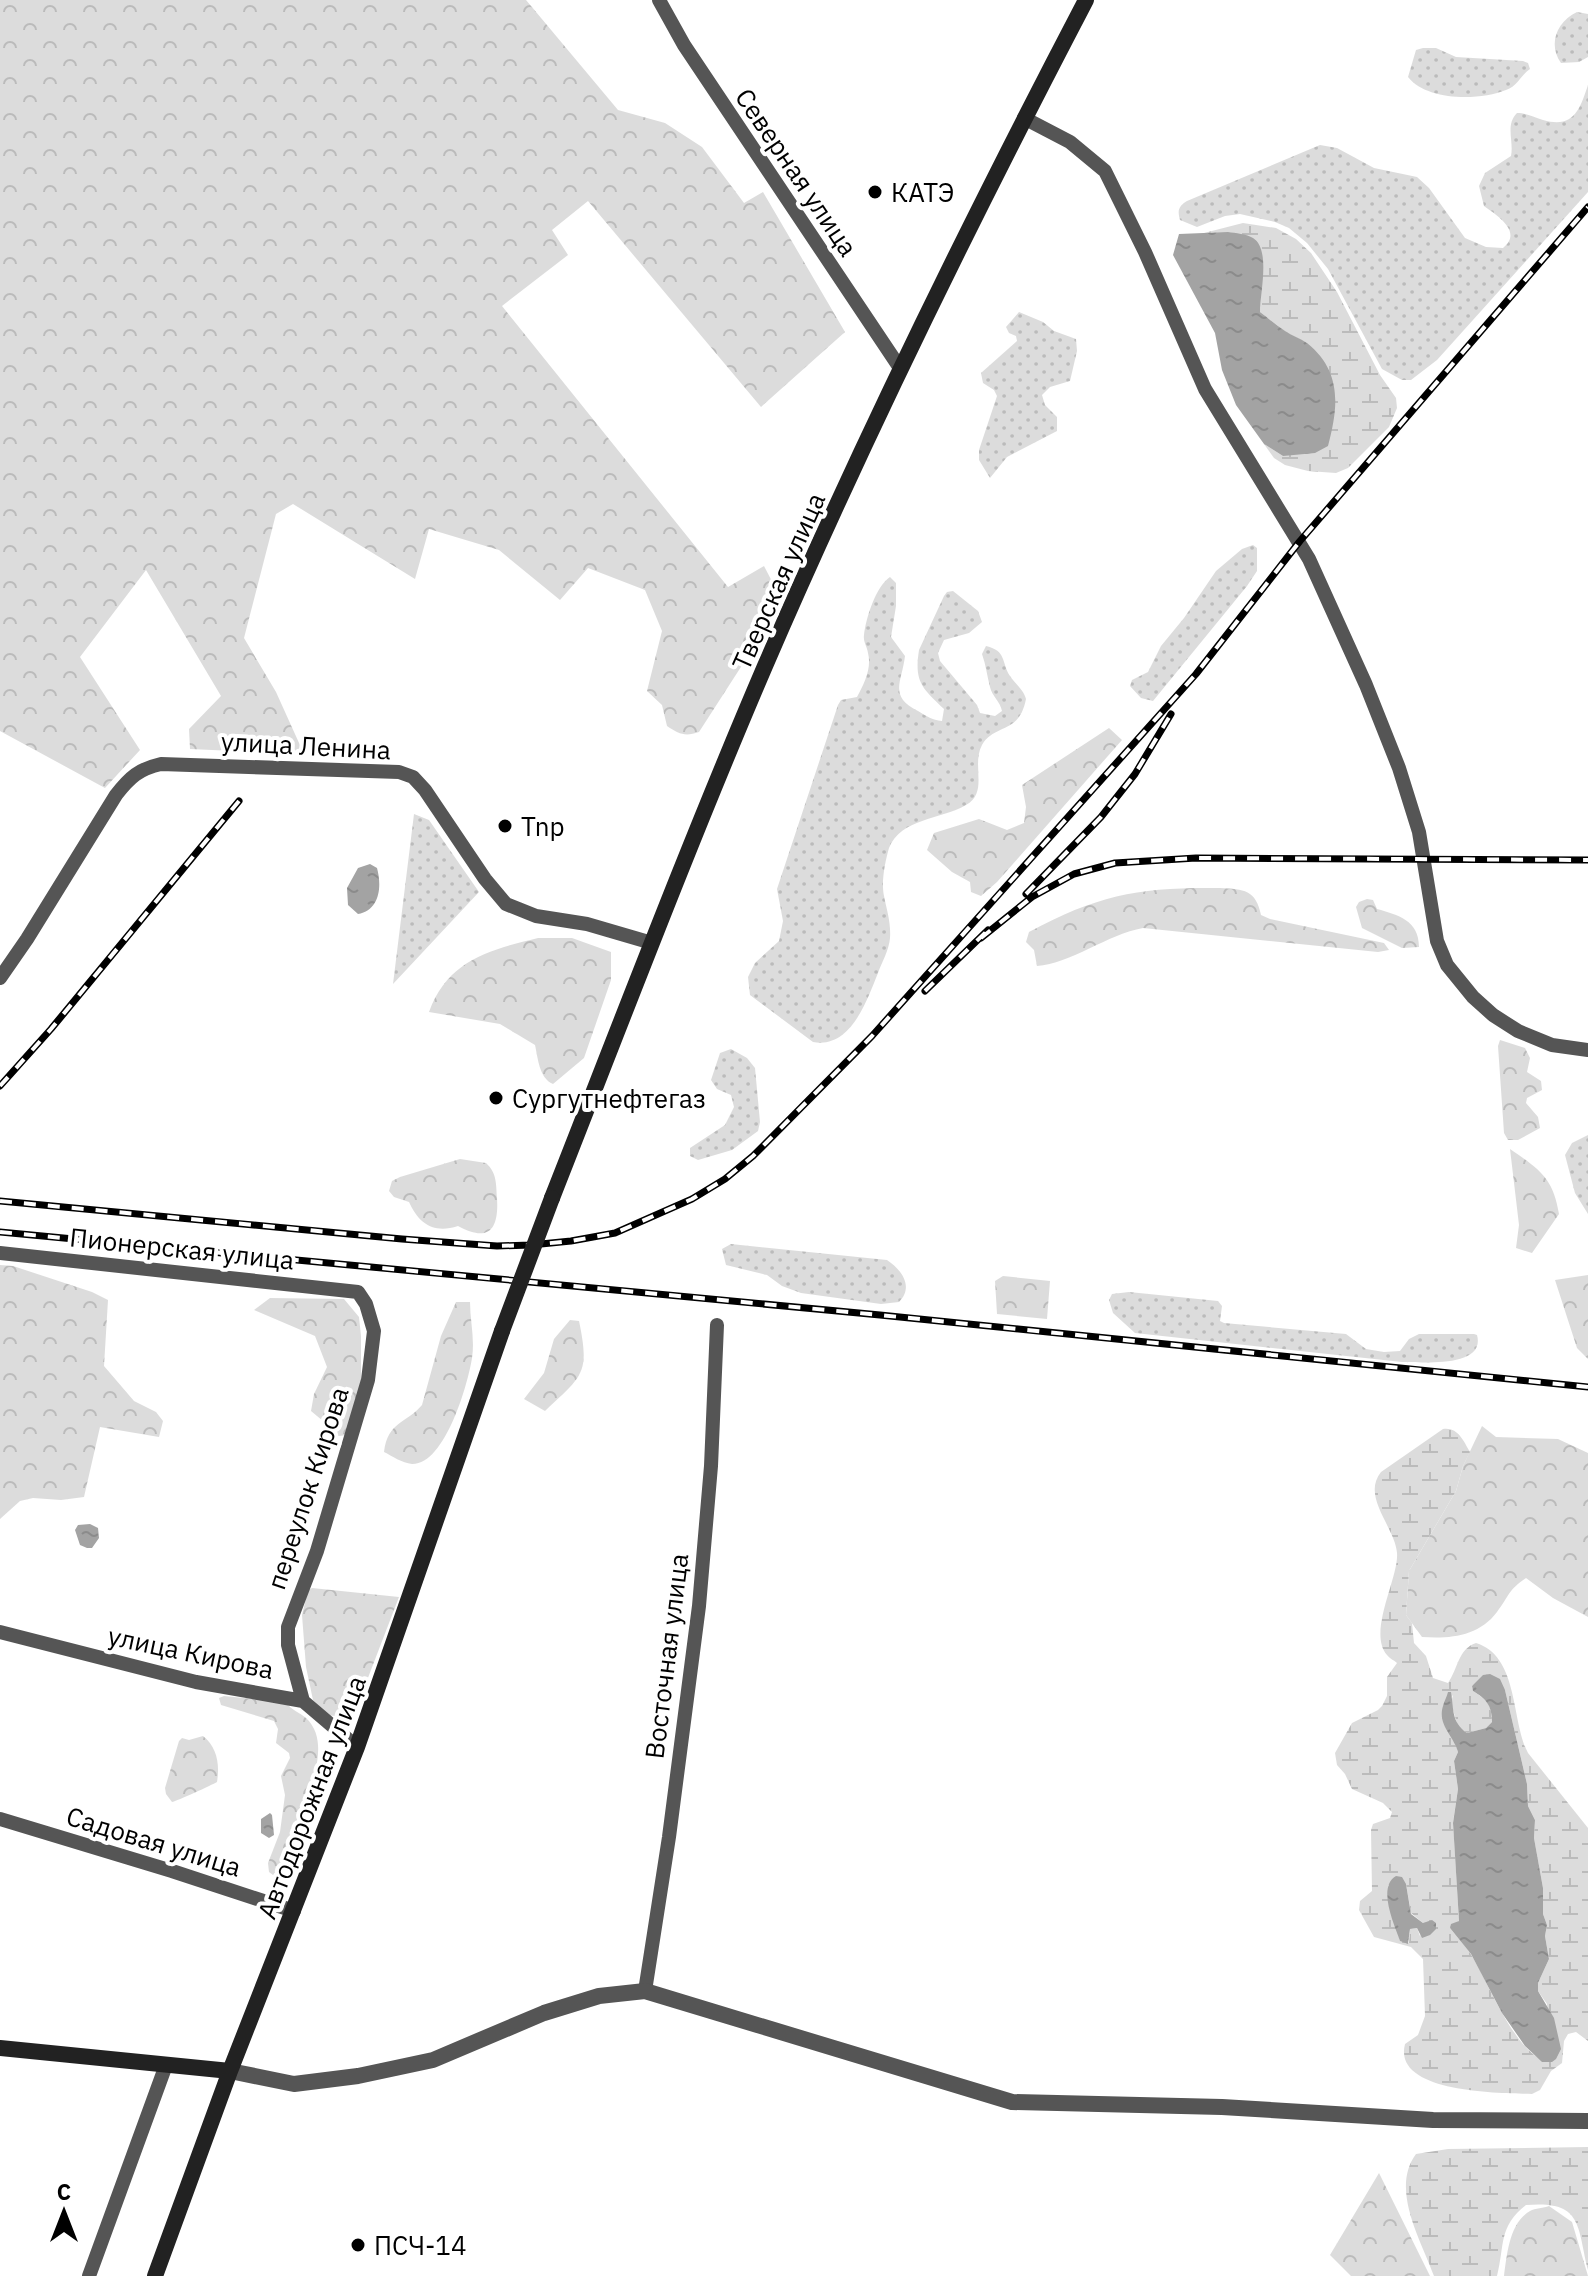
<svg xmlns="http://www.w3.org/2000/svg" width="1588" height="2276" viewBox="0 0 1588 2276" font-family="'IBM Plex Sans',sans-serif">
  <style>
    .grass { fill: url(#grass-dots) }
    .forest { fill: url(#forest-crowns) }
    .wetland { fill: url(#wetland-marsh); fill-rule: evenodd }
    .water { fill: url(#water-ripples) }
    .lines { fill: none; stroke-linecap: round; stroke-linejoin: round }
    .minor { stroke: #555; stroke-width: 14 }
    .tertiary { stroke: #555; stroke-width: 16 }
    .secondary { stroke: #222; stroke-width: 16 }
    .rail-casing { stroke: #000; stroke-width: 7 }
    .rail { stroke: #fff; stroke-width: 4; stroke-dasharray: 12; stroke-linecap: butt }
    .secondary-bridge { stroke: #222; stroke-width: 16 }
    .poi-dot { fill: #000; stroke: #fff; stroke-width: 3 }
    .labels { text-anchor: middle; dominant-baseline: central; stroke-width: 8; stroke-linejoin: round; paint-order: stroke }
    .street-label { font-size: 26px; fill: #000; stroke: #fff }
    .poi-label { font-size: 26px; fill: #000; stroke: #fff; text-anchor: start }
  </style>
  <defs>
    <pattern id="grass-dots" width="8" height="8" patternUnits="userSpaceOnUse" patternTransform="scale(2)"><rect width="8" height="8" fill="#dcdcdc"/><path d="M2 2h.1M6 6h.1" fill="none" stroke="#bbb" stroke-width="1.8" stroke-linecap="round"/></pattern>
    <pattern id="forest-crowns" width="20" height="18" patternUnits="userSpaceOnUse" patternTransform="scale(2)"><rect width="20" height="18" fill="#dcdcdc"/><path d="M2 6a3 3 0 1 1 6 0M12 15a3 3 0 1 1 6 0" fill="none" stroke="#bbb"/></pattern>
    <pattern id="wetland-marsh" width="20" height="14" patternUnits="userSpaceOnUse" patternTransform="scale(2)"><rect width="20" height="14" fill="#dcdcdc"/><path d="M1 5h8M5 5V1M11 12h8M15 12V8" fill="none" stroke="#bbb"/></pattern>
    <pattern id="water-ripples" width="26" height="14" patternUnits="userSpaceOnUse" patternTransform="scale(2)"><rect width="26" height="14" fill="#a3a3a3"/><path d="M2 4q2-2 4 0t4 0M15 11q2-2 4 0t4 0" fill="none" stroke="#8b8b8b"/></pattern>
  </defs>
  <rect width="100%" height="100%" fill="#fff"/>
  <!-- grass -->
  <path class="grass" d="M 1577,12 L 1588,14 L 1588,57 L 1579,62 L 1561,63 C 1548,45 1556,22 1577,12 Z
    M 1423,48 L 1436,48 L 1456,57 L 1523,61 L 1528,63 L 1530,69 C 1520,76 1518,86 1506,90 C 1479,101 1427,101 1408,77 L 1416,50 Z
    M 1588,85 L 1588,192 L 1437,360 L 1411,380 L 1402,380 L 1382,369 L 1328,269 L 1307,243 L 1289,228 L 1275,222 L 1240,214 L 1225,216 L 1197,227 L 1180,220 C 1177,210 1179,206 1187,201 L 1320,145 L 1337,148 L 1374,168 L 1417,177 L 1429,188 L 1465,238 L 1486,247 L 1503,248 C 1523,232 1498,216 1484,206 L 1479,186 L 1485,173 L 1511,156 C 1514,141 1505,125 1517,113 C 1527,113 1533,117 1543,120 C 1574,129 1580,109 1588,85 Z
    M 1019,312 L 1043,322 L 1054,331 L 1076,339 L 1077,351 L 1070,381 L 1050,387 L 1042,395 L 1045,405 L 1057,417 L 1057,431 L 1007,457 L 990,478 L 979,460 L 979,450 L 997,396 L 994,390 L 983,383 L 981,373 L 1017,341 L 1016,336 L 1009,333 L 1006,327 Z
    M 1253,545 L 1257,548 L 1257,571 L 1247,586 L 1153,701 L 1141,698 L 1130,686 L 1132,680 L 1148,672 L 1161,646 L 1184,618 L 1216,571 L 1242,549 Z
    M 890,577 L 896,583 L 896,606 L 891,637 L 905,656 C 902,682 888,696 918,711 C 926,716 932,720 942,721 L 944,709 C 922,688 914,682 919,650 L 944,596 L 947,592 L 953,591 L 978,611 L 982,622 L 969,633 L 944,640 L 938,653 L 940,661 L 977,705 L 980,713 L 995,716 L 1002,711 C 1000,701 992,696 990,687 C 987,676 986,665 982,654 L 986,646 C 1007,651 1001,662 1010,676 C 1016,685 1023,689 1026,699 C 1019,735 995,723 982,745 C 971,766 989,792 966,805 C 940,820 901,818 889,848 C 885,862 881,882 884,896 C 887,911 891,923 890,938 C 889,950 882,962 878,973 C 867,1000 851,1049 813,1042 L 750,995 L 748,977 L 755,963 L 779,941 L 783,921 L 777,889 L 838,705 L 841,700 L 857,697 C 864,684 872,668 868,653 C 867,646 863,642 864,635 C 866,618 876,586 890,577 Z
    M 414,814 L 429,820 L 479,892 L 393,984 Z
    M 731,1049 L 747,1058 L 755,1068 L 760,1122 L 758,1131 L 732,1150 L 698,1160 L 690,1156 L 690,1148 L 725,1125 L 734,1107 L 731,1095 L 717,1089 L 711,1080 L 720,1053 Z
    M 1588,1135 L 1588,1214 L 1575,1193 L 1565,1155 L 1572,1143 Z
    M 731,1244 L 887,1260 C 902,1270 914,1287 899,1302 L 881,1304 L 801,1293 L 782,1286 L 767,1275 L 726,1265 L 722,1249 Z
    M 1129,1292 L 1218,1301 L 1222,1306 L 1220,1321 L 1224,1323 L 1346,1334 L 1366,1349 L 1384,1352 L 1400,1351 L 1409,1339 L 1419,1334 L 1474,1334 L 1477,1335 C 1486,1368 1422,1362 1402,1362 L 1135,1333 L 1113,1313 L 1109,1300 L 1112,1294 Z"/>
  <!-- forest -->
  <path class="forest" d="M 0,0 L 526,0 L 618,110 L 665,123 L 702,147 L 744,203 L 763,192 L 845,332 L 761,407 L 588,201 L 552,230 L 568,255 L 502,306 L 728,587 L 764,566 L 777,591 L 748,656 L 699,732 C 685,737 679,734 667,726 L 662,705 L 647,691 L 662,631 L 645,590 L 588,568 L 560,600 L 499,550 L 429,529 L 415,579 L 293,504 L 276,514 L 244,638 L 276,692 L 304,754 L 190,749 L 189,729 L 221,696 L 146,570 L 80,657 L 140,750 L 105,788 L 0,731 Z
    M 1109,728 L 1122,740 L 997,882 L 981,896 L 971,892 L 970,882 L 952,872 L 927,850 L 934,833 L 979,819 L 1007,830 L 1024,823 L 1026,807 L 1022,785 Z
    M 1220,888 C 1244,889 1256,890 1261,915 L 1270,919 L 1384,943 L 1389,950 L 1378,952 L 1143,928 C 1108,934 1070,964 1037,966 L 1034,950 L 1026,942 L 1029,932 C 1099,894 1142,887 1220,888 Z
    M 1367,899 L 1373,900 L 1377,909 C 1398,915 1419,920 1419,947 L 1402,948 L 1362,928 L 1356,907 L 1359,902 Z
    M 538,938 L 572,938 L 611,952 L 611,980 L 584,1058 L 553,1084 C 539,1078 538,1058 535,1045 L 500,1024 L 429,1012 C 448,960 489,950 538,938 Z
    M 1500,1040 L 1525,1048 L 1530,1058 L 1527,1072 L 1541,1081 L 1542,1090 L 1527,1098 L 1526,1103 L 1538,1117 L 1540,1128 L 1518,1140 L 1508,1140 L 1504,1133 L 1498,1046 Z
    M 1510,1149 C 1539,1169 1553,1177 1559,1214 L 1532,1253 L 1516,1248 L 1519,1225 Z
    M 460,1159 L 486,1163 C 497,1173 496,1184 497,1198 C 499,1229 489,1243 458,1226 C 434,1234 419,1224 409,1202 L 394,1197 L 389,1191 L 392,1181 L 400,1177 Z
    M 0,1265 L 13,1266 L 92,1292 L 108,1300 L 104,1366 L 134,1401 L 156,1412 L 163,1421 L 159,1437 L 100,1427 L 84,1497 L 61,1500 L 33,1498 L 20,1501 L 0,1519 Z
    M 1588,1275 L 1588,1359 L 1577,1348 L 1555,1280 Z
    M 1003,1276 L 1050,1281 L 1047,1319 L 997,1314 L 995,1281 Z
    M 270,1298 L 344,1299 L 359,1317 L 361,1336 L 361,1388 L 348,1435 L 329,1437 L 329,1426 L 311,1411 L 314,1394 L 327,1367 L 315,1336 L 254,1310 Z
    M 456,1302 L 470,1302 C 470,1321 475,1339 472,1358 C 468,1384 445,1465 412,1464 C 402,1463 392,1456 384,1452 C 388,1421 406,1424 422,1405 L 441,1336 Z
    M 570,1320 L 579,1321 C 590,1374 583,1375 545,1411 L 524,1399 L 544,1373 L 554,1339 Z
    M 1482,1426 L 1496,1437 L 1558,1439 L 1588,1453 L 1588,1617 L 1553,1598 L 1526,1578 C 1508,1590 1509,1596 1497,1612 C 1479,1636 1451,1639 1422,1637 L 1406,1615 L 1409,1571 L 1456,1491 L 1463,1466 Z
    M 312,1588 L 399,1597 L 356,1709 L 343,1717 L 327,1715 L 313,1700 L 306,1667 L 302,1615 L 308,1590 Z
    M 224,1696 L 285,1702 C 293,1711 299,1712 306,1718 C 322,1733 319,1755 315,1773 L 319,1782 L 320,1795 L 286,1875 L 273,1875 L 269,1872 L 268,1863 L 280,1832 L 285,1795 L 281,1776 L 290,1758 L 289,1753 L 276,1743 L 278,1729 L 274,1721 L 221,1705 L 219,1698 Z
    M 203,1736 C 217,1747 220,1764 217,1782 C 212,1785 177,1801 172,1802 L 166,1794 L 165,1788 L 179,1741 L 182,1738 L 189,1740 Z
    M 1379,2173 L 1430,2276 L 1351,2276 L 1330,2255 Z
    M 1549,2206 L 1572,2222 L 1588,2276 L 1504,2276 C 1507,2255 1509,2223 1530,2211 C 1535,2208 1544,2208 1549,2206 Z"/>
  <!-- wetland -->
  <path class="wetland" d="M 1243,223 L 1276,228 L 1296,239 L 1311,253 L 1337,292 L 1380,375 L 1396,398 L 1397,408 L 1389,427 L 1348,468 L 1336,473 L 1308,471 L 1285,465 L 1274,458 L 1264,444 L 1283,456 L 1307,343 L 1287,333 L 1260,312 C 1260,255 1280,230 1204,233 Z
    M 1443,1429 C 1458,1427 1463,1440 1470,1452 L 1463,1466 L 1456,1491 L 1409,1571 L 1406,1615 L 1412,1623 L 1414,1643 L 1426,1656 L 1433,1678 L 1448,1683 C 1458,1669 1458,1649 1476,1643 C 1519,1656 1511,1721 1528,1753 L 1588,1828 L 1588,2041 L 1576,2032 L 1568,2034 L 1564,2041 L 1562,2063 L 1551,2071 L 1540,2090 L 1532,2094 C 1503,2093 1392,2094 1405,2044 L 1418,2035 L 1425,2016 L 1423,1959 L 1411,1947 L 1374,1937 L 1359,1910 L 1360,1901 L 1372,1891 L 1371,1830 L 1373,1824 L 1390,1818 L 1392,1812 L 1383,1803 L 1352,1789 L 1345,1774 L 1337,1765 L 1335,1753 L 1352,1723 L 1378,1710 L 1382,1706 L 1387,1696 L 1387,1677 L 1397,1663 C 1394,1660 1390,1659 1387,1655 C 1367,1632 1399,1578 1397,1553 C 1395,1527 1361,1497 1381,1472 ZM 1478,1682 L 1505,1690 L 1527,1784 L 1528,1806 L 1535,1820 L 1534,1838 L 1543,1888 L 1543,1914 L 1547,1925 L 1545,1936 L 1549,1959 L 1538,1983 L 1538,1991 L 1547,2004 L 1552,2062 C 1517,2061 1488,1980 1470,1953 C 1464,1944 1456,1936 1450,1928 L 1459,1921 L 1453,1822 L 1458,1789 L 1454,1761 L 1458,1752 C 1453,1732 1442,1731 1443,1706 L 1453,1695 L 1451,1703 L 1458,1727 L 1467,1733 L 1486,1728 L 1492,1722 C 1492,1705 1487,1700 1473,1691 L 1472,1686 ZM 1406,1884 L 1411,1913 L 1423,1923 L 1427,1923 L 1420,1936 L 1417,1928 L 1410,1929 L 1409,1943 L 1400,1941 L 1388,1893 L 1388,1885 Z
    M 1588,2147 L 1588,2270 C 1577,2226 1583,2200 1526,2205 C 1498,2227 1505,2245 1497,2276 L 1434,2276 C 1421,2240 1390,2189 1416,2154 L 1448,2149 Z"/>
  <!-- water -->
  <path class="water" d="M 1228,232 C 1235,233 1247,234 1253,238 C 1271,249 1260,293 1260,312 C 1268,318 1276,325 1285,331 C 1292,336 1300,338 1307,343 C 1343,372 1338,408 1328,446 L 1315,453 L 1283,456 L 1264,444 L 1236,405 L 1222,370 L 1215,333 L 1173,255 L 1179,234 Z
    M 370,864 L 377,868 C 382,886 380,910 358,914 L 348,905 L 347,888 L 358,868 Z
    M 90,1524 L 98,1528 L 99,1538 L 92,1548 L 87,1548 L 80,1545 L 75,1530 L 78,1525 Z
    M 1490,1674 L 1500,1679 L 1505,1690 L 1527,1784 L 1528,1806 L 1535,1820 L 1534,1838 L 1543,1888 L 1543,1914 L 1547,1925 L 1545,1936 L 1549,1959 L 1538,1983 L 1538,1991 L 1554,2018 L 1561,2049 L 1556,2059 L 1552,2062 L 1542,2062 L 1525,2046 L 1502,2013 L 1471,1954 L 1450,1928 L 1451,1924 L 1459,1921 L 1453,1823 L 1458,1789 L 1454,1761 L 1458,1752 C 1454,1736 1437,1725 1443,1706 C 1444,1701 1447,1697 1448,1692 L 1451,1692 C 1454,1709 1451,1722 1467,1733 L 1486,1728 L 1492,1722 C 1492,1705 1486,1699 1473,1691 L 1472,1686 L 1483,1675 Z
    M 270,1813 L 272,1815 L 274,1835 L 269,1838 L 261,1833 L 261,1819 Z
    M 1396,1876 L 1402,1877 L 1406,1884 L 1411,1914 L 1423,1923 L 1432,1920 L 1436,1923 L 1436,1929 L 1430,1935 L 1422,1938 L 1417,1928 L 1410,1929 L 1408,1944 L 1400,1941 C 1394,1924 1377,1887 1396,1876 Z"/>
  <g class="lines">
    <!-- minor -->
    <path class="minor" d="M 659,0 L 684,45 L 900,368
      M 1024,118 L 1070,142 L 1105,171 L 1145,252 L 1205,389 L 1309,559 L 1366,685 L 1399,768 L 1419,832 L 1437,941 L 1447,965 L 1473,997 L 1493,1015 L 1518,1031 L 1552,1045 L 1588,1050
      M 0,978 L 27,939 L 116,795 C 130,777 139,769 161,764 L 399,772 L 413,777 L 425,790 L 485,879 L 506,904 L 536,916 L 587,924 L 652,943
      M 0,1253 L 358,1292 L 366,1304 L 374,1331 L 368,1380 L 317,1551 L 288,1627 L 288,1645 L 303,1701
      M 0,1632 L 196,1682 L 303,1701 L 357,1747
      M 0,1819 L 172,1871 L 294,1911
      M 645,1991 L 669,1837 L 699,1606 L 711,1466 L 717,1325
      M 89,2276 L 166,2065"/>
    <!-- tertiary -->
    <path class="tertiary" d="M 230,2071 L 294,2084 L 358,2076 L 433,2060 L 544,2013 L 599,1996 L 645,1991 L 1012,2102 L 1222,2107 L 1433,2120 L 1588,2121"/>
    <!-- secondary -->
    <path class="secondary" d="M 552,1198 C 622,1020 690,841 765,666 C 863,439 972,218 1086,0
      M 0,2048 L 230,2071
      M 155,2276 L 230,2071 L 357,1747 L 502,1331"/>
    <defs>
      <path id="rail" d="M 1026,894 L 1101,817 L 1135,774 L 1171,714
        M 981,938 L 1032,897 L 1074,874 L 1115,863 L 1196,858 L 1588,860
        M 925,991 L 988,930
        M 0,1086 L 51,1029 L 239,801
        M 0,1201 L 402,1239 L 497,1246 L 531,1245 L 571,1241 L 615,1233 L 692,1199 L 725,1179 L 753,1156 L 872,1036 L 1196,674 L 1300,541 L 1588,207
        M 0,1232 L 880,1315 L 1588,1387"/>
    </defs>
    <!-- rail casing -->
    <use href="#rail" class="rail-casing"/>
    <!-- rail -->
    <use href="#rail" class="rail"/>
    <!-- secondary-bridge -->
    <path class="secondary-bridge" d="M 502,1331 L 552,1198"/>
  </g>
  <!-- markers -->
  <g class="poi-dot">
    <circle cx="875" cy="192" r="8"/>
    <circle cx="505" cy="826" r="8"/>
    <circle cx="496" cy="1098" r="8"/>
    <circle cx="358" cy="2245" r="8"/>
  </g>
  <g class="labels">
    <!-- street labels -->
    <g class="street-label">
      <text transform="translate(797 172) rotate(56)">Северная улица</text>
      <text transform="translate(778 581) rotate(-66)">Тверская улица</text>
      <text transform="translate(306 745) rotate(3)">улица Ленина</text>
      <text transform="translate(182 1248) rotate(6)">Пионерская улица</text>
      <text transform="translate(307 1488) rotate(-72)">переулок Кирова</text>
      <text transform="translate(191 1652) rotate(12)">улица Кирова</text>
      <text transform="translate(666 1656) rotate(-83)">Восточная улица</text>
      <text transform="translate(311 1797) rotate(-69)">Автодорожная улица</text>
      <text transform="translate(154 1841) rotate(17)">Садовая улица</text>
    </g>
    <!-- poi labels -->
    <g class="poi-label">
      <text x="891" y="192">КАТЭ</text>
      <text x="521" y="826">Tnp</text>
      <text x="512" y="1098">Сургутнефтегаз</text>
      <text x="374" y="2245">ПСЧ-14</text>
    </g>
  </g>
  <!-- north arrow -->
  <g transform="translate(64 2212)" stroke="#ffffff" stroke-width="6" paint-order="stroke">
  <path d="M0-6L14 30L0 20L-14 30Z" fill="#000000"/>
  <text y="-12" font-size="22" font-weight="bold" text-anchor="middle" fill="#000000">С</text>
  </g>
</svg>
